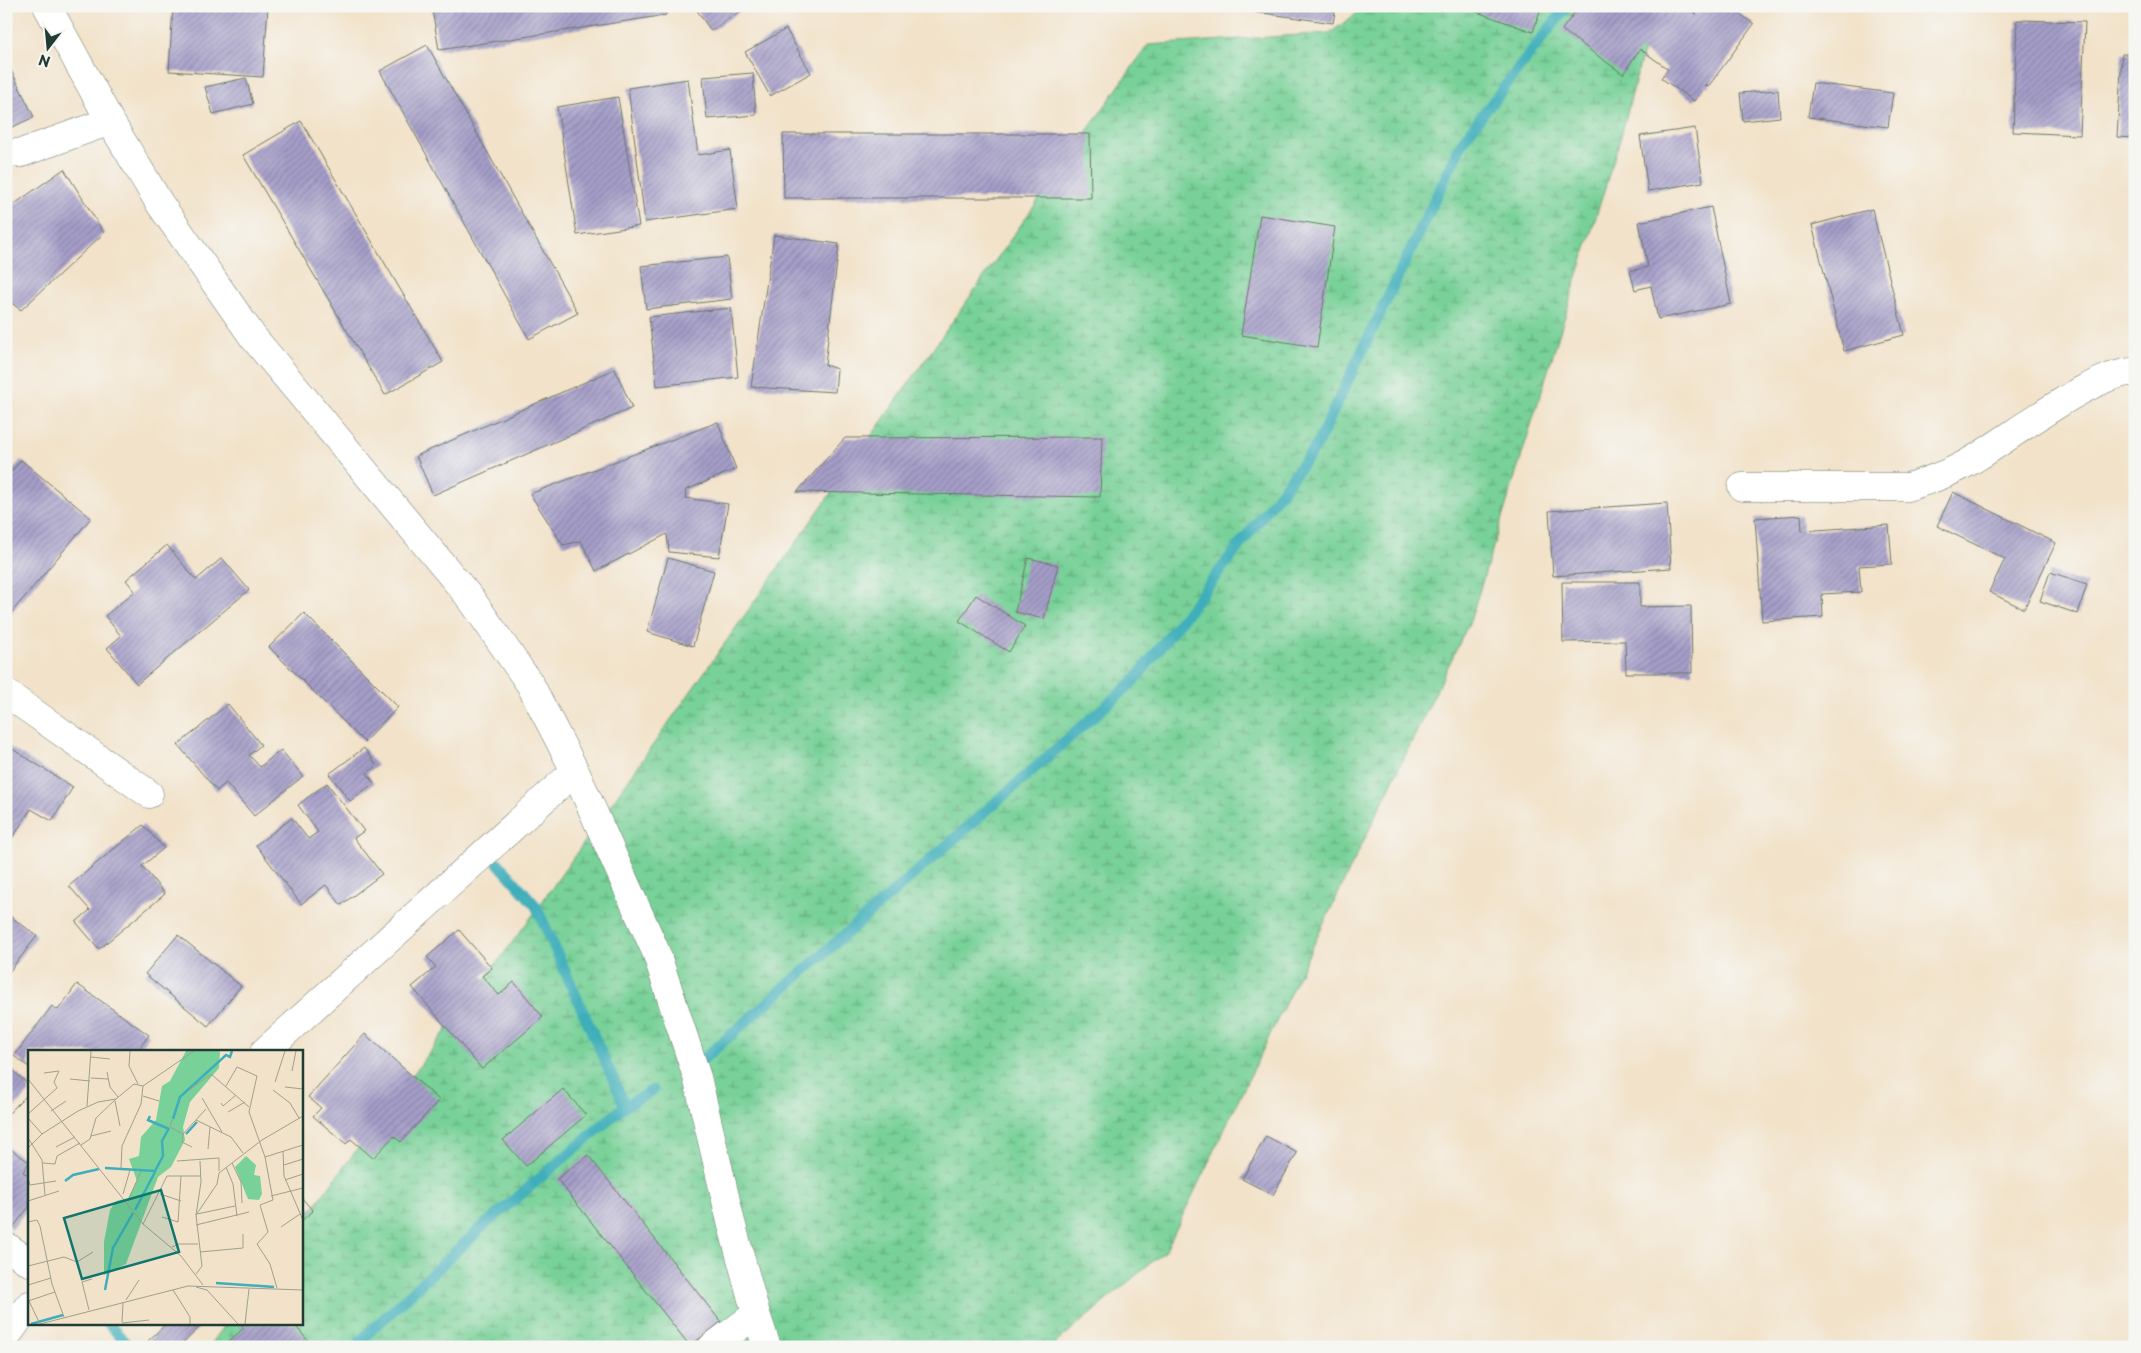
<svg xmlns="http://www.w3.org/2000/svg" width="2141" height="1353" viewBox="0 0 2141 1353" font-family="'Playpen Sans',sans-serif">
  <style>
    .wetland { fill: url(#wetland-marsh); stroke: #4c8766 }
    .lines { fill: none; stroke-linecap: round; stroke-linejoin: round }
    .stream { stroke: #3eaeba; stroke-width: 11 }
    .building { fill: url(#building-hatch) }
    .street-casing { stroke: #697768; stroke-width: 29 }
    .street { stroke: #fff; stroke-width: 28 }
    .inset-river { fill: none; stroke: #3eaeba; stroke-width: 2.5 }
    .inset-road { fill: none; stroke: #9ea08d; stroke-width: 1 }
    .view { fill: #0f766e; fill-opacity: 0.15; stroke: #0f766e; stroke-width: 2.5 }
    .inset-edge { fill: none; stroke: #1f3d34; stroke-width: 2.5 }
  </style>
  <defs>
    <pattern id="wetland-marsh" width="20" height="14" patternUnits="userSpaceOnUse" patternTransform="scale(1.25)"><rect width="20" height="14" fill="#78d198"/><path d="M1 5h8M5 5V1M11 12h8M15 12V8" fill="none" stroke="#62ab7d"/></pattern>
    <pattern id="building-hatch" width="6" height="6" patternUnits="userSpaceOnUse" patternTransform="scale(1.25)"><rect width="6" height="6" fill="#a69ec9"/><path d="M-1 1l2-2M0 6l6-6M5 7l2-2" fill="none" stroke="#8782a4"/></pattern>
  </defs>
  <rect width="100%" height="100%" fill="#f6f6f2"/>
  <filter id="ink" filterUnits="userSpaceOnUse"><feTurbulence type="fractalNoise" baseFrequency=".02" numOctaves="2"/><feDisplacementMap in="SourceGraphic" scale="10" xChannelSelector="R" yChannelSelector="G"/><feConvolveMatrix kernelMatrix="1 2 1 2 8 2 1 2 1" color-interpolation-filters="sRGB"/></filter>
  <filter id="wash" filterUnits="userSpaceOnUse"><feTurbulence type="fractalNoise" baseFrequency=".0096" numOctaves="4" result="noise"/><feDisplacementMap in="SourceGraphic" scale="20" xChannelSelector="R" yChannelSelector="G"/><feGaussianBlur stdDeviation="1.12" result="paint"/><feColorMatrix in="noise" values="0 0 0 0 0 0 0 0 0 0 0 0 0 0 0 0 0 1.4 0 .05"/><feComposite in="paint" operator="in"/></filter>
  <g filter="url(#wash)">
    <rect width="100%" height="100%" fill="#f2e2c9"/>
    <!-- wetland -->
    <path class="wetland" d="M 1367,6 L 1655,6 L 1621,136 L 1470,621 L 1166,1250 L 1051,1347 L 209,1347 L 226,1324 L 301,1324 L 301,1224 L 532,916 L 1148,45 L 1330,33 Z"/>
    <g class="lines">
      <!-- stream -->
      <path class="stream" d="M 498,863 L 536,906 L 625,1106
        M 700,1062 L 1134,681 L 1316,447 L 1464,139 L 1567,6
        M 109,1324 L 129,1347
        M 357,1347 L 360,1341 L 480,1229 L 625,1106 L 653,1090"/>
    </g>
    <g id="blocks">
      <!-- building -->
      <path class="building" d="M 173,6 L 268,6 L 263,77 L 169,71 Z
        M 447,6 L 665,6 L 666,15 L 439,50 L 432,9 Z
        M 694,6 L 748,6 L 711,31 Z
        M 1256,6 L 1336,6 L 1333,23 L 1256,12 Z
        M 1460,6 L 1542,6 L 1533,32 Z
        M 1579,6 L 1686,6 L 1696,14 L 1702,6 L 1729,6 L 1754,24 L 1708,87 L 1706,85 L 1694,101 L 1661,78 L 1668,69 L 1640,49 L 1623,74 L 1562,30 Z
        M 2017,20 L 2085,22 L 2080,135 L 2013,132 Z
        M 786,29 L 811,73 L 770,96 L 745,52 Z
        M 427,45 L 578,313 L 529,339 L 380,71 Z
        M 2122,54 L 2135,54 L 2135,138 L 2117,137 Z
        M 6,60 L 34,117 L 6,130 Z
        M 753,73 L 756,115 L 707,119 L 703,77 Z
        M 246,78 L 253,104 L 213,114 L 205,87 Z
        M 688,79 L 698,155 L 730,150 L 738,209 L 645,222 L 628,88 Z
        M 1813,83 L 1893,93 L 1888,127 L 1808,117 Z
        M 1778,90 L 1780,117 L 1743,121 L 1740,93 Z
        M 618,97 L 639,226 L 577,235 L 557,107 Z
        M 301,121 L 443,362 L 385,395 L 243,155 Z
        M 1695,128 L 1703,182 L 1648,191 L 1640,136 Z
        M 783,134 L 1090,134 L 1091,198 L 784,198 Z
        M 64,169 L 104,233 L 21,310 L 6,299 L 6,210 Z
        M 1711,207 L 1731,304 L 1658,319 L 1651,286 L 1635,290 L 1630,271 L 1648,267 L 1639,222 Z
        M 1872,209 L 1904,335 L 1844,351 L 1812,225 Z
        M 1260,215 L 1335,227 L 1317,347 L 1241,335 Z
        M 774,235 L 839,244 L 825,365 L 837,369 L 835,392 L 751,387 Z
        M 727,257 L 732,299 L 646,309 L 641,266 Z
        M 731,308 L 738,377 L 657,386 L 649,317 Z
        M 615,369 L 632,408 L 433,495 L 416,456 Z
        M 718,422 L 736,469 L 686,490 L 685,498 L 728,504 L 719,557 L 669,552 L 667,534 L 596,571 L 581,541 L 563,545 L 530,494 Z
        M 1102,437 L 1100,497 L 797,492 L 845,438 Z
        M 21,460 L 91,518 L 6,619 L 6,478 Z
        M 1953,492 L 2056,543 L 2024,609 L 1989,592 L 2005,559 L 1937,526 Z
        M 1667,503 L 1671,568 L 1553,576 L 1549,511 Z
        M 1801,515 L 1802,531 L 1889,525 L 1892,564 L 1859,566 L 1861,592 L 1822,594 L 1823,617 L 1762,621 L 1755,518 Z
        M 167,545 L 196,580 L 222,558 L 249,590 L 137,684 L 107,648 L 121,636 L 105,616 L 135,591 L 126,580 Z
        M 668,558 L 714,571 L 693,646 L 647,632 Z
        M 1028,558 L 1058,565 L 1044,619 L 1015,612 Z
        M 2050,572 L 2087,584 L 2078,614 L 2040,601 Z
        M 1562,582 L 1640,582 L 1640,607 L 1691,606 L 1692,673 L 1626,673 L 1625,641 L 1563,642 Z
        M 976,595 L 1025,626 L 1009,652 L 959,621 Z
        M 304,613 L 398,707 L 364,742 L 269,647 Z
        M 228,704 L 261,745 L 249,755 L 260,767 L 281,750 L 303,776 L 254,816 L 226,783 L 217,791 L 178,745 Z
        M 6,745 L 73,787 L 52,821 L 31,809 L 6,848 Z
        M 364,748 L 377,766 L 367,773 L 374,783 L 350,801 L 329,774 Z
        M 327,783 L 364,831 L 354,838 L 382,874 L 341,905 L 326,885 L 301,904 L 256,845 L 292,818 L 308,839 L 318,832 L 298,805 Z
        M 143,825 L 164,848 L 142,866 L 165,894 L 99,949 L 76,922 L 90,910 L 69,886 Z
        M 6,913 L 37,936 L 6,976 Z
        M 459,930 L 492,968 L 482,976 L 499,995 L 514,982 L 543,1017 L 482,1069 L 412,987 L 436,967 L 427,957 Z
        M 178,935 L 241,986 L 208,1026 L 145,974 Z
        M 77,984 L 149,1035 L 137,1052 L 29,1052 L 29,1067 L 14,1056 L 52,1006 L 58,1010 Z
        M 365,1034 L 439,1100 L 401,1142 L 394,1136 L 373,1158 L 351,1139 L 346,1144 L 313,1116 L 321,1108 L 308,1097 Z
        M 6,1064 L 29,1085 L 29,1093 L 6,1116 Z
        M 563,1089 L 586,1115 L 526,1166 L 503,1140 Z
        M 1266,1136 L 1297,1153 L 1273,1195 L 1242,1179 Z
        M 6,1146 L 29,1162 L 23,1172 L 29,1176 L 29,1207 L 12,1229 L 6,1224 Z
        M 588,1155 L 721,1322 L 690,1346 L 557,1179 Z
        M 301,1197 L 313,1211 L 301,1221 Z
        M 166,1324 L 203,1324 L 179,1347 L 153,1347 L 148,1341 Z
        M 241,1324 L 294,1324 L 313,1347 L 222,1347 L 244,1328 Z"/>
    </g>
  </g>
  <g filter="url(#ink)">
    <use href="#blocks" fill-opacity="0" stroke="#697768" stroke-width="1"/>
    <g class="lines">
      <defs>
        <path id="street" d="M 47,6 L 110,121 L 160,204 L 253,337 L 471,599 L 530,684 L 575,771 L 656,952 L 697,1077 L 731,1222 L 756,1314 L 767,1347
          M 6,153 L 21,153 L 110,121
          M 1742,487 L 1907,487 C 1928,481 1955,471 1974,459 C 2010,438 2098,369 2135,372
          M 6,693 L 149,794
          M 264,1052 L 575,771
          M 6,1246 L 29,1262
          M 6,1337 L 29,1305
          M 712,1347 L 756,1314"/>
      </defs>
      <!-- street casing -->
      <use href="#street" class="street-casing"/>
      <!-- street -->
      <use href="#street" class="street"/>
    </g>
  </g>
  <!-- overview -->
  <g transform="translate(28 1050)">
    <rect width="275" height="275" fill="#f2e2c9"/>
    <path d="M 158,1 L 192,1 L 191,18 L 162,52 L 155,77 L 157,90 L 143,117 L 130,127 L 98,214 L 76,225 L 76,192 L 82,160 L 88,151 L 100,148 L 109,131 L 101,109 L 111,106 L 113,87 L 128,70 L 134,36 L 142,31 ZM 218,106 L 228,115 L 226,125 L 232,126 L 234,144 L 231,150 L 220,149 L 207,117 Z" fill="#78d198"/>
    <path class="inset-river" d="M 122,66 L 120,70 L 141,79M 145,69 L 152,47 L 198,5 L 202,7 L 204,1M 158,84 L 169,72M 77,118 L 127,121 L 135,106 L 134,91 L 141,78M 37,131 L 45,125 L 71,119M 107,160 L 127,122M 188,233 L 246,237M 77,240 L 85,198 L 105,163M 3,274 L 35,265"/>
    <path class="inset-road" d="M 102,1 L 101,16 L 110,34M 63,7 L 82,9M 264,21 L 268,1M 79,22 L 82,37 L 90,47M 63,28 L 80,29M 0,29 L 115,174 L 153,206 L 175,235M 42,29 L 62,31M 247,32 L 257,1M 198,36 L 209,17 L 229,26 L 221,62 L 237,107 L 245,150 L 232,155 L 240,182 L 229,194 L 242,214 L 249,238M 257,37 L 275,39M 161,40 L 183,24 L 221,57M 245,40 L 262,53 L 271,68M 115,46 L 131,51M 174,48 L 194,82M 87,51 L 92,76M 193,53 L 195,56 L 208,45M 59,56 L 63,1M 23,61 L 38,51M 200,62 L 217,52M 0,64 L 29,38 L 26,32 L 31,21 L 16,23M 0,68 L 14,84M 144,70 L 142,77 L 155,84 L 178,59M 168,70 L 203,87 L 215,103M 155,84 L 154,92 L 164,97M 63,86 L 83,81M 0,88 L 14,110 L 17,145M 53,95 L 62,89 L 68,68 L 88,49M 28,97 L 47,87M 0,98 L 14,84 L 50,61 L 70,52 L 88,49 L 106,34 L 115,36 L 166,1M 180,99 L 182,77M 255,101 L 256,126 L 275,170M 237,107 L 275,95M 149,111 L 191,108 L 191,121M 15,113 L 27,114 L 29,106 L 52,93M 204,113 L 213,132 L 214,153M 256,115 L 275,109M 198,117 L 205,134 L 209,166M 93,118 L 94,96 L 113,54 L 115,36M 0,128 L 2,135 L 28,131M 257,130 L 275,124M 95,144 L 102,120M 132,144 L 153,151M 243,146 L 275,138M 0,151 L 31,141M 100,151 L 113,121M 169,164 L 207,156M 168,165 L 173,132 L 172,111M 134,167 L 150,172 L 153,126M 0,172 L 9,170 L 12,176 L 24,234 L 36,267M 115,174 L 139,126 L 173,126M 168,175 L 221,162M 253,177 L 272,164M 144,197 L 151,194 L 170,194M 172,202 L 215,198 L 215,184M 0,216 L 36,207 L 49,212 L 65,202M 168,224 L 174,216 L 168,165 L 189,134 L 191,123 L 234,90 L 275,66M 0,235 L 23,228M 168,237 L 179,240 L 210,274M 145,240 L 162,267 L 162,274M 98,250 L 111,230M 0,251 L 27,242M 1,251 L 12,274M 61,260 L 54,232 L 64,229M 94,272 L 95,253M 94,273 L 121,270M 12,274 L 160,236 L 275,240M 217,274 L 221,239"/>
    <path class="view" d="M 133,140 L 151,202 L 54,229 L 36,168 Z"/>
    <rect width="275" height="275" class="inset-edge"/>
  </g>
  <!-- margin -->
  <rect width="2141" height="1353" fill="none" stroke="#f6f6f2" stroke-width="25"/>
  <!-- north arrow -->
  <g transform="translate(48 48) rotate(196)" stroke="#f6f6f2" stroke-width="4" paint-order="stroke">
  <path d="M0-4L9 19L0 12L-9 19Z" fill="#1f3d34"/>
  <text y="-8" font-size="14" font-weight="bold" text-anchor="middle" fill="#1f3d34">N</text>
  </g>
</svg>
